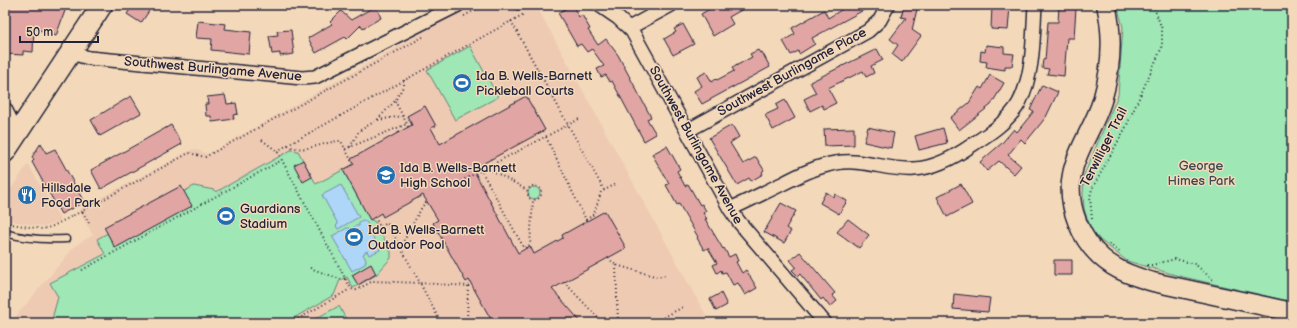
<svg xmlns="http://www.w3.org/2000/svg" width="1297" height="328" viewBox="0 0 1297 328" font-family="'Balsamiq Sans',sans-serif">
  <style>
    .built { fill: #eecab3 }
    .green { fill: #9fe7b4; stroke: #608478 }
    .water { fill: #add6f8; stroke: #758eac }
    .building { fill: #e1a6a4; stroke: #22223b }
    .lines { fill: none; stroke-linecap: round; stroke-linejoin: round }
    .lane-casing { stroke: #22223b; stroke-width: 9 }
    .street-casing { stroke: #22223b; stroke-width: 16 }
    .secondary-casing { stroke: #22223b; stroke-width: 21 }
    .primary-casing { stroke: #22223b; stroke-width: 23 }
    .path { stroke: #22223b; stroke-width: 2; stroke-dasharray: 1 3; stroke-linecap: butt }
    .lane { stroke: #f3d9ba; stroke-width: 6 }
    .street { stroke: #f3d9ba; stroke-width: 13 }
    .secondary { stroke: #f3d9ba; stroke-width: 18 }
    .primary { stroke: #f3d9ba; stroke-width: 20 }
    .labels { text-anchor: middle; dominant-baseline: central; stroke-width: 3; stroke-linejoin: round; paint-order: stroke }
    .street-label { font-size: 13px; fill: #22223b; stroke: #f3d9ba }
    .poi-label { font-size: 13px; fill: #22223b; stroke: #f3d9ba; text-anchor: start }
    .park-label { font-size: 13px; fill: #3b4953; stroke: #f3d9ba }
  </style>
  <rect width="100%" height="100%" fill="#f3d9ba"/>
  <filter id="ink" filterUnits="userSpaceOnUse"><feTurbulence type="fractalNoise" baseFrequency=".025" numOctaves="2"/><feDisplacementMap in="SourceGraphic" scale="8" xChannelSelector="R" yChannelSelector="G"/><feConvolveMatrix kernelMatrix="1 2 1 2 8 2 1 2 1" color-interpolation-filters="sRGB"/></filter>
  <g filter="url(#ink)">
    <!-- built -->
    <path class="built" d="M 471,5 L 536,5 L 709,321 L 706,323 L 10,323 L 75,246 L 93,235 L 78,210 L 193,149 L 208,154 Z
      M 28,164 L 61,220 L 58,222 L 45,227 L 5,220 L 5,197 Z"/>
    <!-- green -->
    <path class="green" d="M 1117,5 L 1292,5 L 1292,302 L 1179,276 L 1127,261 L 1100,240 L 1093,232 L 1088,221 L 1084,209 L 1083,195 L 1084,175 L 1118,95 L 1123,27 Z
      M 470,46 L 498,97 L 455,120 L 427,70 Z
      M 291,150 L 298,151 L 316,184 L 343,170 L 370,219 L 375,222 L 391,252 L 391,258 L 376,275 L 353,288 L 347,277 L 340,280 L 334,295 L 285,323 L 53,323 L 53,315 L 58,297 L 50,283 L 105,254 L 97,239 L 194,186 L 214,190 L 216,192 Z
      M528 193a6 6 0 1 1 12 0a6 6 0 1 1-12 0Z
      M 339,306 L 348,323 L 307,323 Z"/>
    <!-- water -->
    <path class="water" d="M 341,185 L 359,217 L 338,229 L 336,226 L 338,224 L 322,195 Z
      M 363,220 C 370,223 370,231 373,237 C 375,241 378,245 380,250 L 369,255 L 367,251 L 363,254 L 366,260 L 365,264 L 352,271 L 332,236 L 347,228 L 349,228 L 352,230 L 355,226 L 359,226 L 359,222 Z"/>
    <!-- building -->
    <path class="building" d="M 5,5 L 67,5 L 56,36 L 34,28 L 33,52 L 23,51 L 23,55 L 5,54 Z
      M 133,5 L 153,5 L 141,23 L 127,14 Z
      M 572,5 L 579,17 L 582,15 L 590,29 L 588,30 L 598,45 L 606,39 L 618,55 L 651,117 L 647,119 L 656,134 L 644,141 L 612,81 L 610,82 L 606,75 L 601,77 L 597,69 L 604,66 L 592,49 L 587,52 L 581,44 L 577,46 L 558,13 Z
      M 723,5 L 750,5 L 729,17 L 733,24 L 713,36 L 701,14 L 713,7 L 715,10 Z
      M 843,5 L 873,5 L 812,38 L 815,44 L 799,54 L 798,51 L 791,55 L 783,41 L 795,34 L 792,28 L 824,10 L 828,18 L 846,7 Z
      M 904,5 L 918,5 L 912,30 L 921,36 L 902,62 L 892,54 L 898,45 L 890,39 L 906,18 L 901,17 Z
      M 992,5 L 1010,6 L 1008,30 L 991,29 Z
      M 376,6 L 381,18 L 363,28 L 361,25 L 347,39 L 345,37 L 316,53 L 308,38 L 332,24 L 330,22 L 341,11 L 351,20 Z
      M 1059,6 L 1076,8 L 1074,38 L 1067,38 L 1064,76 L 1047,74 L 1049,69 L 1042,68 L 1043,59 L 1045,60 L 1048,22 L 1058,22 Z
      M 198,21 L 226,24 L 225,29 L 251,32 L 249,54 L 211,50 L 212,39 L 196,38 Z
      M 683,24 L 694,44 L 673,55 L 664,39 L 676,32 L 674,29 Z
      M 291,30 L 294,54 L 280,56 L 280,53 L 272,54 L 269,36 L 278,35 L 277,31 Z
      M 986,45 L 1004,47 L 1004,53 L 1014,54 L 1012,66 L 1005,66 L 1005,70 L 986,67 L 987,62 L 980,61 L 981,51 L 985,52 Z
      M 877,49 L 883,60 L 871,66 L 874,73 L 866,77 L 863,71 L 828,88 L 836,103 L 824,109 L 822,105 L 810,111 L 804,99 L 816,93 L 810,82 Z
      M 758,50 L 760,53 L 762,52 L 770,67 L 702,104 L 694,91 L 702,86 L 697,77 L 706,72 L 712,82 L 716,79 L 717,80 L 734,71 L 732,68 L 752,57 L 750,54 Z
      M 990,75 L 1004,83 L 991,105 L 959,130 L 950,118 L 969,103 L 979,87 L 982,89 Z
      M 1042,85 L 1058,92 L 1046,117 L 1034,132 L 1025,143 L 1021,139 L 1008,155 L 1021,166 L 1014,174 L 999,161 L 987,171 L 980,162 L 1002,143 L 1014,129 L 1017,132 L 1034,111 L 1030,110 Z
      M 225,95 L 227,104 L 236,103 L 238,114 L 233,115 L 234,119 L 212,122 L 211,116 L 206,116 L 205,104 L 208,104 L 207,97 Z
      M 131,96 L 141,113 L 100,136 L 91,120 Z
      M 526,96 L 545,130 L 473,169 L 518,253 L 530,246 L 534,254 L 563,238 L 562,235 L 605,211 L 626,248 L 552,289 L 582,323 L 493,323 L 469,280 L 466,282 L 433,223 L 438,220 L 423,195 L 383,217 L 381,213 L 370,220 L 343,170 L 354,164 L 351,159 L 412,125 L 407,116 L 425,106 L 436,126 L 431,128 L 440,144 Z
      M 785,100 L 795,118 L 773,130 L 765,115 L 778,109 L 776,105 Z
      M 171,125 L 182,144 L 101,189 L 91,170 Z
      M 732,125 L 739,137 L 730,143 L 743,164 L 756,157 L 764,170 L 762,172 L 763,174 L 751,181 L 749,178 L 737,185 L 709,138 Z
      M 868,127 L 894,133 L 891,148 L 864,142 Z
      M 854,128 L 854,145 L 825,146 L 824,129 Z
      M 943,128 L 947,143 L 919,150 L 915,136 Z
      M 41,143 L 46,153 L 55,149 L 84,202 L 61,214 L 32,162 L 34,160 L 32,157 Z
      M 667,146 L 680,169 L 677,171 L 685,186 L 688,184 L 700,205 L 702,204 L 706,211 L 703,213 L 707,219 L 705,219 L 723,249 L 724,248 L 729,257 L 735,254 L 738,261 L 736,262 L 742,273 L 746,270 L 757,288 L 745,295 L 738,283 L 733,285 L 726,272 L 722,273 L 721,270 L 717,273 L 713,265 L 717,263 L 708,248 L 704,250 L 697,238 L 698,237 L 679,204 L 677,205 L 666,185 L 669,184 L 652,154 Z
      M 303,160 L 312,177 L 303,182 L 294,165 Z
      M 961,184 L 972,204 L 947,217 L 937,197 Z
      M 181,186 L 192,206 L 115,248 L 104,227 Z
      M 826,192 L 834,197 L 835,194 L 847,201 L 839,214 L 820,203 Z
      M 781,203 L 796,211 L 786,228 L 791,231 L 784,243 L 764,232 Z
      M 848,219 L 869,235 L 859,248 L 837,232 Z
      M 800,252 L 835,293 L 832,295 L 837,301 L 830,307 L 823,298 L 821,300 L 800,274 L 798,276 L 792,270 L 796,267 L 790,260 Z
      M 1054,260 L 1072,260 L 1072,275 L 1054,275 Z
      M 371,264 L 376,274 L 358,285 L 352,275 Z
      M 721,293 L 727,305 L 716,311 L 710,299 Z
      M 954,294 L 990,298 L 988,312 L 953,309 Z"/>
    <g class="lines">
      <defs>
        <path id="lane" d="M 517,5 L 518,6
          M 5,233 C 25,239 46,240 66,239"/>
        <path id="street" d="M 599,5 L 618,18 L 632,31 L 730,209 L 739,222 L 825,323
          M 629,28 L 671,5
          M 71,53 L 89,58 L 302,78 L 315,77 L 458,5
          M 5,109 L 17,132
          M 687,131 L 868,31 L 880,20 L 888,5
          M 730,209 C 748,201 765,192 782,184 C 799,175 817,166 836,163 C 863,158 887,171 914,169 C 935,168 955,157 972,145 C 989,134 1009,121 1019,103 C 1034,74 1033,37 1035,5"/>
        <path id="secondary" d="M 1106,5 C 1114,37 1111,70 1102,101 C 1095,124 1081,143 1074,166 C 1063,203 1081,246 1113,266 C 1125,274 1140,278 1153,282 L 1292,312"/>
        <path id="primary" d="M 5,152 L 102,5"/>
      </defs>
      <!-- lane casing -->
      <use href="#lane" class="lane-casing"/>
      <!-- street casing -->
      <use href="#street" class="street-casing"/>
      <!-- secondary casing -->
      <use href="#secondary" class="secondary-casing"/>
      <!-- primary casing -->
      <use href="#primary" class="primary-casing"/>
      <!-- path -->
      <path class="path" d="M 464,16 L 484,5
        M 511,21 L 604,190
        M 395,101 L 409,128
        M 378,120 L 403,116
        M 546,137 L 586,220 L 584,222
        M 262,140 L 277,151 L 351,289 L 356,290 L 373,281 L 420,283 L 441,323
        M 288,145 C 302,155 325,141 341,141 L 352,162
        M 350,147 L 359,131 L 377,120 L 395,101 L 404,85 L 404,80
        M 345,149 L 407,124
        M 277,151 L 524,14
        M 489,168 L 491,170 L 527,190
        M 482,172 L 524,248 L 530,245 L 533,200 L 538,199 L 541,195 L 541,189 L 535,185 L 530,187 L 527,192 L 529,198 L 533,200
        M 461,181 L 581,118
        M 375,217 L 380,227 L 387,223 L 420,283 L 468,286 L 471,284
        M 1092,219 L 1090,197 L 1092,189 L 1126,127 L 1162,47 L 1162,29 L 1153,5
        M 586,220 L 594,214 L 601,192 L 616,184
        M 5,223 L 42,229 L 51,227 L 82,211
        M 89,223 L 82,211 L 189,153 L 205,157 L 423,37
        M 1109,244 L 1120,252
        M 400,248 L 422,207 L 427,201
        M 608,258 L 616,265 L 658,277 L 666,275
        M 616,265 L 618,323
        M 1147,265 L 1152,265 L 1175,259 L 1195,264 L 1213,280
        M 310,268 L 340,279 L 345,279
        M 82,270 L 282,160
        M 564,282 L 603,323
        M 291,323 L 350,289
        M 467,323 L 468,286
        M 653,323 L 683,307"/>
      <!-- lane -->
      <use href="#lane" class="lane"/>
      <!-- street -->
      <use href="#street" class="street"/>
      <!-- secondary -->
      <use href="#secondary" class="secondary"/>
      <!-- primary -->
      <use href="#primary" class="primary"/>
    </g>
  </g>
  <!-- icons -->
  <defs>
    <symbol id="stadium-disc" viewBox="-11 -11 22 22"><circle r="9.5" fill="#1f6fb2" stroke="#f3d9ba"/><path d="M0-5a6.5 5 0 1 0 0 10a6.5 5 0 1 0 0-10ZM-3.5-1.8h7v3.6h-7Z" fill="#fff"/></symbol>
    <symbol id="school-disc" viewBox="-11 -11 22 22"><circle r="9.5" fill="#1f6fb2" stroke="#f3d9ba"/><path d="M0-5L7-2L0 1L-7-2ZM-4 1L0 2.5L4 1V4Q0 6-4 4Z" fill="#fff"/></symbol>
    <symbol id="restaurant-disc" viewBox="-11 -11 22 22"><circle r="9.5" fill="#1f6fb2" stroke="#f3d9ba"/><path d="M-5-6h1v4h1v-4h1v4h1v-4h1v5L-1.5 .5V6h-2V.5L-5-1ZM5-6V6H3V1.5H1.5Q1.5-4 5-6Z" fill="#fff"/></symbol>
  </defs>
  <g fill-rule="evenodd">
    <use href="#stadium-disc" x="451" y="72" width="22" height="22"/>
    <use href="#school-disc" x="375" y="164" width="22" height="22"/>
    <use href="#restaurant-disc" x="16" y="184" width="22" height="22"/>
    <use href="#stadium-disc" x="215" y="205" width="22" height="22"/>
    <use href="#stadium-disc" x="343" y="226" width="22" height="22"/>
  </g>
  <g class="labels">
    <!-- street labels -->
    <g class="street-label">
      <text transform="translate(213 69) rotate(5)">Southwest Burlingame Avenue</text>
      <text transform="translate(792 72) rotate(-29)">Southwest Burlingame Place</text>
      <text transform="translate(696 145) rotate(61)">Southwest Burlingame Avenue</text>
      <text transform="translate(1104 147) rotate(-63)">Terwilliger Trail</text>
    </g>
    <!-- poi labels -->
    <g class="poi-label">
      <text x="476" y="76">Ida B. Wells-Barnett<tspan x="476" dy="15">Pickleball Courts</tspan></text>
      <text x="400" y="168">Ida B. Wells-Barnett<tspan x="400" dy="15">High School</tspan></text>
      <text x="41" y="188">Hillsdale<tspan x="41" dy="15">Food Park</tspan></text>
      <text x="240" y="209">Guardians<tspan x="240" dy="15">Stadium</tspan></text>
      <text x="368" y="230">Ida B. Wells-Barnett<tspan x="368" dy="15">Outdoor Pool</tspan></text>
    </g>
    <!-- park labels -->
    <g class="park-label">
      <text x="1201" y="166">George<tspan x="1201" dy="15">Himes Park</tspan></text>
    </g>
  </g>
  <!-- margin -->
  <rect width="1297" height="328" fill="none" stroke="#f3d9ba" stroke-width="20"/>
  <rect x="10" y="10" width="1277" height="308" fill="none" stroke="#22223b" stroke-width="1.5" filter="url(#ink)"/>
  <!-- scale -->
  <path d="M20 36v6h78v-6" fill="none" stroke="#22223b" stroke-width="2"/>
  <text x="26" y="36" font-size="12" fill="#22223b" stroke="#f3d9ba" stroke-width="3" paint-order="stroke">50 m</text>
</svg>
